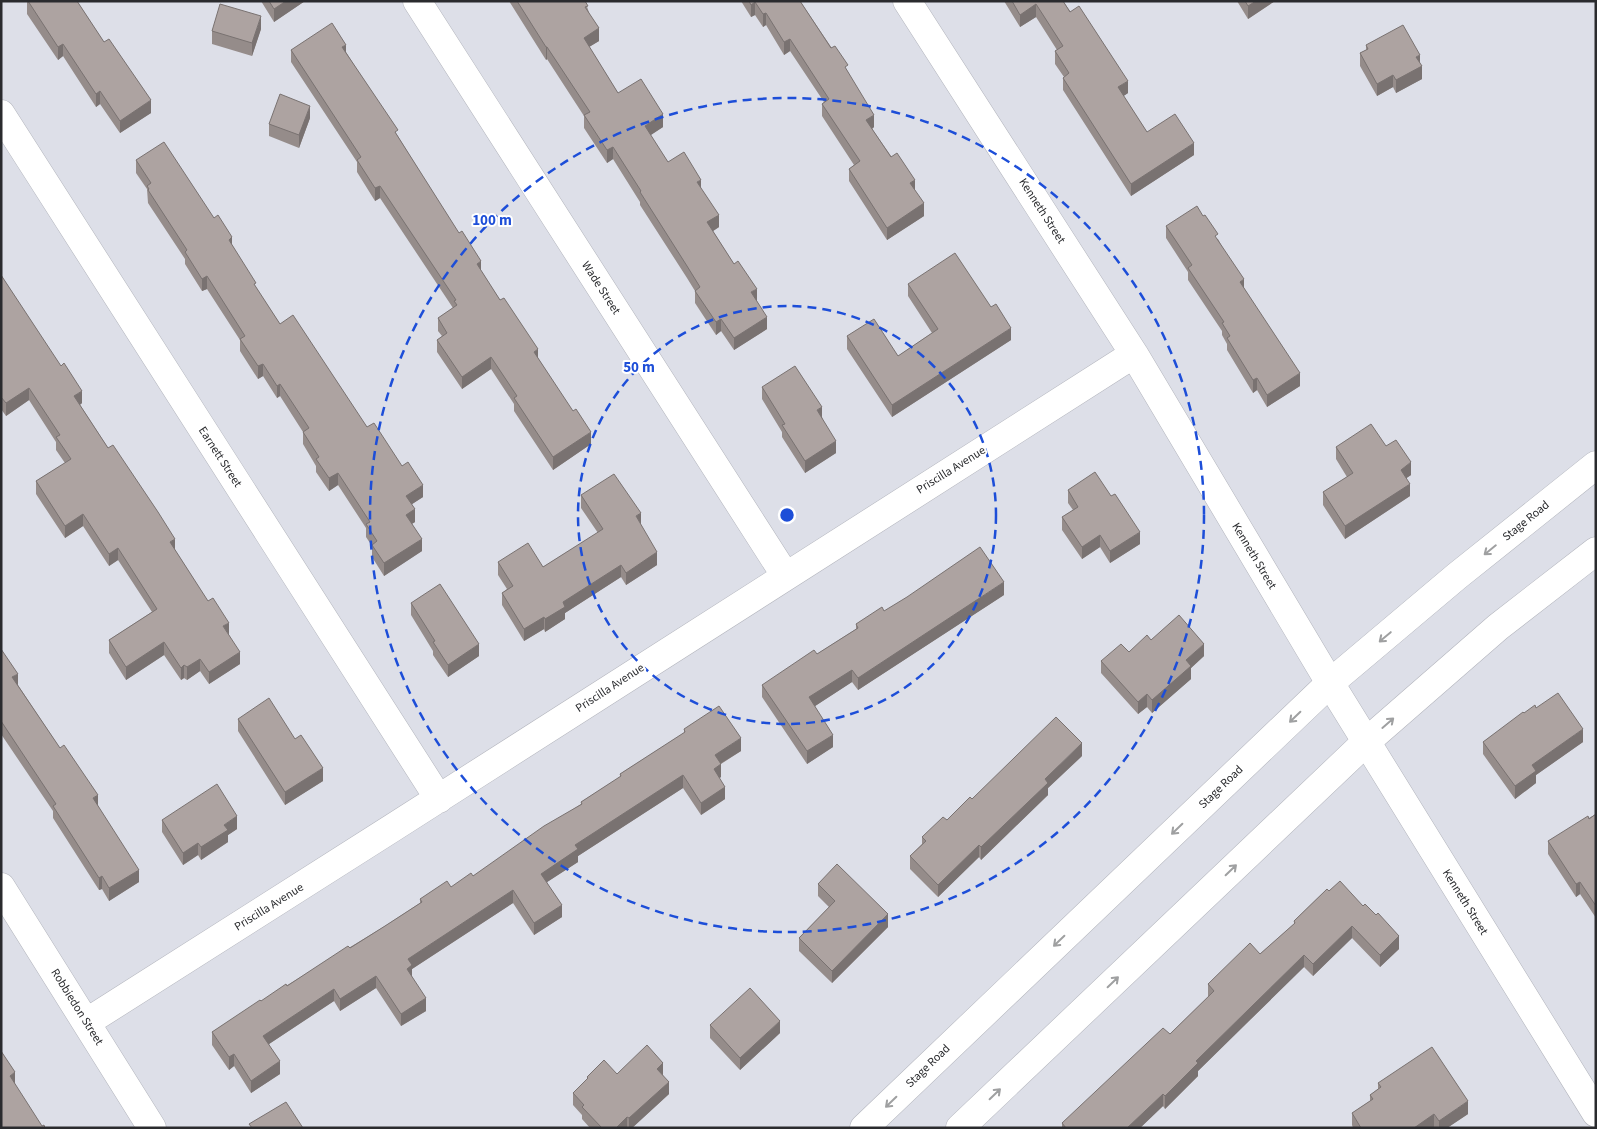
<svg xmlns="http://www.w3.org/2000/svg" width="1597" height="1129" viewBox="0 0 1597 1129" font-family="'Source Sans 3',sans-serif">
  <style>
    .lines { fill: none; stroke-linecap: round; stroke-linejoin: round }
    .minor-casing { stroke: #b3b5bd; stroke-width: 29 }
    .secondary-casing { stroke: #b3b5bd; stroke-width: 29 }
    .minor { stroke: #fff; stroke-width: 28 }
    .secondary { stroke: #fff; stroke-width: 28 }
    .wall { fill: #958c8a }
    .shaded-wall { fill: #797271 }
    .building { fill: #ada3a1; stroke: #797271 }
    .oneway { stroke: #9fa0a1 }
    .ring { fill: none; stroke: #1d4ed8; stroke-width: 2.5; stroke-dasharray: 9 6 }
    .labels { text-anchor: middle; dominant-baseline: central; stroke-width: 4; stroke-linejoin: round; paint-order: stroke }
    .street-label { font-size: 12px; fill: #2a2b2e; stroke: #fff }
    .centre { fill: #1d4ed8; stroke: #fff; stroke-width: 2.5 }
    .ring-label { font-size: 15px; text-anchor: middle; font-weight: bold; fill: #1d4ed8; stroke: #fff; stroke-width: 4; stroke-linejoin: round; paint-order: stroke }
  </style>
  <rect width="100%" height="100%" fill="#dddfe8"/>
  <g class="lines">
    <defs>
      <path id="minor" d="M 417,1 L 785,575
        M 907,1 L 1134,354 L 1330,683 L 1596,1113
        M 1,114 L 439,799
        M 1,887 L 152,1128
        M 87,1022 C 437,801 784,576 1134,354"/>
      <path id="secondary" d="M 864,1128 L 1330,683 L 1457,576 L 1596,465
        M 960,1128 L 1366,742 L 1498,627 L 1596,551"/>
    </defs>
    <!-- minor casing -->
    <use href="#minor" class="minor-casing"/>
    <!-- secondary casing -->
    <use href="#secondary" class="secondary-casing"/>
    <!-- minor -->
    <use href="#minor" class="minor"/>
    <!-- secondary -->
    <use href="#secondary" class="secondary"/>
  </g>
  <!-- wall -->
  <path class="wall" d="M 78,1 L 78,3 L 151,113 L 120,133 L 100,104 L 96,107 L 63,56 L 58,60 L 27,14 L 27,2 Z
    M 261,1 L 305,1 L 274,22 Z
    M 509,1 L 585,1 L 599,41 L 589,47 L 618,93 L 663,127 L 650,135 L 668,162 L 701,189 L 719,227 L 713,231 L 757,301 L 767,329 L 734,350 L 721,331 L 716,335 L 695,303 L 695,291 L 687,278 L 640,205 L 640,202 L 613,159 L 607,163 L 584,128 L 584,116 L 547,59 L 546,60 Z
    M 741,1 L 800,1 L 848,72 L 874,127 L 872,129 L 915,190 L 924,216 L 887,240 L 849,181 L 849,169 L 854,165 L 822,116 L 822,104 L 824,102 L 790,51 L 784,55 L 766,25 L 763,27 L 755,15 L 751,17 Z
    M 1004,1 L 1063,1 L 1128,93 L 1123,96 L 1147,132 L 1194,155 L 1131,196 L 1063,90 L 1063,78 L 1064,77 L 1055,64 L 1055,51 L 1057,50 L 1036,17 L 1020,27 Z
    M 1237,1 L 1275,1 L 1248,19 Z
    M 261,29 L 252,56 L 212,44 L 212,31 Z
    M 1366,45 L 1420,64 L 1422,79 L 1396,93 L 1393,87 L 1377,96 L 1360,66 L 1360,53 L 1366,50 Z
    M 291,50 L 346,52 L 481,271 L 538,358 L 591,444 L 553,470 L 514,411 L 514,404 L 491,369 L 462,389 L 437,352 L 437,340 L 442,336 L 438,331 L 438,318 L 453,308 L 380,198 L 375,201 L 357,172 L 357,162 L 291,62 Z
    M 310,118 L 299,148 L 269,136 L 269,124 Z
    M 136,160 L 214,218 L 232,245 L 256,288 L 280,324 L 367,427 L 423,497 L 412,504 L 415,522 L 412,524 L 422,551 L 384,576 L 372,557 L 372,546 L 366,537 L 366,528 L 338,485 L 329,491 L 316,472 L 316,466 L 303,444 L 303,432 L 280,396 L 277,398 L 263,376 L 258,379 L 240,351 L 240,340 L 207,289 L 202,291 L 185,264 L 185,259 L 148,203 L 147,189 L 136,173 Z
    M 1166,226 L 1218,239 L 1244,288 L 1300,386 L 1267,407 L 1257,390 L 1253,393 L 1227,350 L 1227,344 L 1222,335 L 1222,331 L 1188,280 L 1188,272 L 1166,238 Z
    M 1,275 L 82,403 L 80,405 L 175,550 L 229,635 L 240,664 L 209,684 L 200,671 L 187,680 L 184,678 L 181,680 L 164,655 L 126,680 L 109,653 L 109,640 L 152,612 L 118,560 L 109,566 L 83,526 L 65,538 L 36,494 L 36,481 L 65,463 L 56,450 L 56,442 L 29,400 L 6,416 L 1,409 Z
    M 908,284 L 991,307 L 1011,340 L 892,417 L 847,349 L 847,336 L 898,356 L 932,333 L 908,296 Z
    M 762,387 L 822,417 L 836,453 L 805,473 L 782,437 L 782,432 L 762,399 Z
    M 1386,446 L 1411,475 L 1406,478 L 1410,496 L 1345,539 L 1323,505 L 1323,492 L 1347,477 L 1336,459 L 1336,447 Z
    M 1068,490 L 1140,544 L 1110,563 L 1100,547 L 1082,559 L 1062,530 L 1062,517 L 1073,510 L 1068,503 Z
    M 581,495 L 641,525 L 657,565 L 626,585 L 621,577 L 565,613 L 565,619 L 545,632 L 544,629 L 524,641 L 502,605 L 502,593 L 507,589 L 498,575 L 498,562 L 543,567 L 598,533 L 581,508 Z
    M 1004,595 L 858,690 L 852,682 L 815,706 L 833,747 L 807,764 L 762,697 L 762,685 L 817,654 L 856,629 L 856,624 L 884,611 Z
    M 411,603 L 479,656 L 448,677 L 433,655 L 433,651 L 411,615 Z
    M 1151,640 L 1204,656 L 1191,668 L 1191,679 L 1152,713 L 1147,707 L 1138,714 L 1101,673 L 1101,661 L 1129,652 Z
    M 1,649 L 18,685 L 98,806 L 139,882 L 109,901 L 102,889 L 99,890 L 53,818 L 53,811 L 1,734 Z
    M 1536,708 L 1583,742 L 1536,775 L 1536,783 L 1515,799 L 1483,754 L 1483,742 L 1524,713 Z
    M 238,719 L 323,781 L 285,805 L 238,731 Z
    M 684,729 L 741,751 L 721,764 L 721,777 L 719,778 L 725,799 L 701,815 L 683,788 L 578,856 L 578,862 L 547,882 L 562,917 L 534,935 L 513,903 L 412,969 L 412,978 L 426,1011 L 401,1026 L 376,988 L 340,1011 L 334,1001 L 269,1044 L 280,1074 L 251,1093 L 234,1066 L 229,1070 L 212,1045 L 212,1032 L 261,1001 L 385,926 L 420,903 L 420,899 L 451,887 L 473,876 L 581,804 L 581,802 L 620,777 L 620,774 L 684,733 Z
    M 1082,756 L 1048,788 L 1048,795 L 981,860 L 979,857 L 938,897 L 910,869 L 910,856 L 922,844 L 922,837 L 947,820 L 972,799 Z
    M 1596,814 L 1596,918 L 1580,894 L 1576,897 L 1548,854 L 1548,841 Z
    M 162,820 L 237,829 L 228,835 L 228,842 L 201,860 L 198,855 L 183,865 L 162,832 Z
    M 818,884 L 888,927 L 832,983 L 799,951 L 799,938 L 829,907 L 818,896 Z
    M 1327,889 L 1399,949 L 1380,967 L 1352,938 L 1313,976 L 1304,967 L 1198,1071 L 1198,1076 L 1165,1109 L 1163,1106 L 1140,1128 L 1062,1128 L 1062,1123 L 1170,1034 L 1208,997 L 1208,984 L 1260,954 L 1294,924 L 1294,921 Z
    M 710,1025 L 780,1033 L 740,1070 L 710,1038 Z
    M 617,1074 L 663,1075 L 669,1094 L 632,1128 L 590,1128 L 582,1119 L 582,1115 L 573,1105 L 573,1093 L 587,1080 L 587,1077 Z
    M 1378,1083 L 1468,1114 L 1447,1128 L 1435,1128 L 1434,1127 L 1432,1128 L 1353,1128 L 1352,1125 L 1352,1113 L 1370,1101 L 1370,1095 L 1378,1089 Z"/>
  <!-- shaded-wall -->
  <path class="shaded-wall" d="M 286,1 L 305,1 L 274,22 L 274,9 Z
    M 1256,1 L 1275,1 L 1248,19 L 1248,6 Z
    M 755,2 L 755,15 L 751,17 L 751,5 Z
    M 1036,4 L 1036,17 L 1020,27 L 1020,15 Z
    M 766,13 L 766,25 L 763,27 L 763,14 Z
    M 261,16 L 261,29 L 252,56 L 252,43 Z
    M 599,28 L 599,41 L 584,50 L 584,38 Z
    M 790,39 L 790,51 L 784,55 L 784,42 Z
    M 63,44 L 63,56 L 58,60 L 58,47 Z
    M 346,45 L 346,57 L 342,47 Z
    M 546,47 L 547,47 L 547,59 L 546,60 Z
    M 1420,55 L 1420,67 L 1422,66 L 1422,79 L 1396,93 L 1396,80 L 1416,57 Z
    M 1393,75 L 1393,87 L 1377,96 L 1377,84 Z
    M 1128,81 L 1128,93 L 1118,100 L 1118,87 Z
    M 100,91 L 100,104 L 96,107 L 96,94 Z
    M 151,100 L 151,113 L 120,133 L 120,121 Z
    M 310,106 L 310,118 L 299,148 L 299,135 Z
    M 663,114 L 663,127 L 645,139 L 645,126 Z
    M 874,115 L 874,127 L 866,133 L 866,120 Z
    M 1194,143 L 1194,155 L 1131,196 L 1131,184 Z
    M 613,147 L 613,159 L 607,163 L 607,150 Z
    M 701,180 L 701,192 L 697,182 Z
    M 915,180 L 915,193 L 910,183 Z
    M 380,186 L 380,198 L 375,201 L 375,188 Z
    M 924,203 L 924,216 L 887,240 L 887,228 Z
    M 719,215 L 719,227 L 707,235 L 707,222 Z
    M 232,237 L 232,250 L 229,240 Z
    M 481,261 L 481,274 L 477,264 Z
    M 207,276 L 207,289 L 202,291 L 202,279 Z
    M 1244,279 L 1244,292 L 1240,282 Z
    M 757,289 L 757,302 L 751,292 Z
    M 767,317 L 767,329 L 734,350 L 734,338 Z
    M 721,319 L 721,331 L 716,335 L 716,322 Z
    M 1011,328 L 1011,340 L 892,417 L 892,405 Z
    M 538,349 L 538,361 L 534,352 Z
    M 491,357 L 491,369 L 462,389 L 462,377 Z
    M 263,364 L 263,376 L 258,379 L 258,366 Z
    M 1300,373 L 1300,386 L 1267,407 L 1267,395 Z
    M 1257,378 L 1257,390 L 1253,393 L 1253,380 Z
    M 280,384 L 280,396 L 277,398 L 277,386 Z
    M 29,388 L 29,400 L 6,416 L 6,403 Z
    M 82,391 L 82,403 L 74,409 L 74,396 Z
    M 822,407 L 822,420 L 817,410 Z
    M 591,432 L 591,444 L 553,470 L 553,457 Z
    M 836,441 L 836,453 L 805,473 L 805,461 Z
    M 1411,462 L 1411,475 L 1401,482 L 1401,470 Z
    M 338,473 L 338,485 L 329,491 L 329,478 Z
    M 1410,484 L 1410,496 L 1345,539 L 1345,526 Z
    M 423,485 L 423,497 L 406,508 L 406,496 Z
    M 415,509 L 415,522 L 406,527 L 406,515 Z
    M 641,513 L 641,525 L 636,516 Z
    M 83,514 L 83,526 L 65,538 L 65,526 Z
    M 1140,532 L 1140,544 L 1110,563 L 1110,551 Z
    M 1100,535 L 1100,547 L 1082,559 L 1082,547 Z
    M 175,539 L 175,552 L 170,542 Z
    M 422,539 L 422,551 L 384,576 L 384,563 Z
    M 118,548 L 118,560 L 109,566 L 109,554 Z
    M 657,552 L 657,565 L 626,585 L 626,573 Z
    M 621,565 L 621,577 L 565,613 L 565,619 L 545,632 L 545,619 L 563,602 Z
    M 1004,582 L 1004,595 L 858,690 L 858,678 Z
    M 544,617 L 544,629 L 524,641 L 524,629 Z
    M 229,623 L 229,635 L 223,626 Z
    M 164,642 L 164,655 L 126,680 L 126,667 Z
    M 479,644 L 479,656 L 448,677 L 448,665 Z
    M 1204,644 L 1204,656 L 1191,668 L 1191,679 L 1152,713 L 1152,700 L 1186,660 Z
    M 240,652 L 240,664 L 209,684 L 209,672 Z
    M 200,659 L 200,671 L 187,680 L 187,667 Z
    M 184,665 L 184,678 L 181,680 L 181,668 Z
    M 852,670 L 852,682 L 809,710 L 809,697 Z
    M 18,674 L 18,686 L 12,677 Z
    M 1147,694 L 1147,707 L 1138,714 L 1138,702 Z
    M 1583,729 L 1583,742 L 1536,775 L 1536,783 L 1515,799 L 1515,786 L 1532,765 Z
    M 833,735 L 833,747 L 807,764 L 807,751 Z
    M 741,738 L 741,751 L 715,767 L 715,755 Z
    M 1082,743 L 1082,756 L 1048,788 L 1048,795 L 981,860 L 981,847 L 1045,779 Z
    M 721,764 L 721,777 L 714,782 L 714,769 Z
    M 323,768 L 323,781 L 285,805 L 285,792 Z
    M 683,775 L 683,788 L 578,856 L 578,862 L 541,886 L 541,874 L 575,845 Z
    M 725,787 L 725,799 L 701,815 L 701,803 Z
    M 98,795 L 98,808 L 93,798 Z
    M 237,816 L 237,829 L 228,835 L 228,842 L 201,860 L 201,847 L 224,825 Z
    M 198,843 L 198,855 L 183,865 L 183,853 Z
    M 979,845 L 979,857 L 938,897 L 938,885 Z
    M 139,870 L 139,882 L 109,901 L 109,888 Z
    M 102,876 L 102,889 L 99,890 L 99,878 Z
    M 1580,882 L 1580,894 L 1576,897 L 1576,884 Z
    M 513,890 L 513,903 L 412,969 L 412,978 L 407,969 L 408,959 Z
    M 562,905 L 562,917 L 534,935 L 534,923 Z
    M 888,914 L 888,927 L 832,983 L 832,971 Z
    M 1352,926 L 1352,938 L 1313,976 L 1313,964 Z
    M 1399,936 L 1399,949 L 1380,967 L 1380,955 Z
    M 1304,955 L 1304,967 L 1198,1071 L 1198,1076 L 1165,1109 L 1165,1096 L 1196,1061 Z
    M 376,976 L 376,988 L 340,1011 L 340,999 Z
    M 334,989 L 334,1001 L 263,1048 L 263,1036 Z
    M 426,998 L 426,1011 L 401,1026 L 401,1014 Z
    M 780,1021 L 780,1033 L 740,1070 L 740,1058 Z
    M 234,1054 L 234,1066 L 229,1070 L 229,1057 Z
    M 280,1061 L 280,1074 L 251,1093 L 251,1081 Z
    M 663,1063 L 663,1075 L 657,1081 L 657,1069 Z
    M 15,1072 L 15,1085 L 10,1076 Z
    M 669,1082 L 669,1094 L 632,1128 L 629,1128 L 629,1118 Z
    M 1163,1094 L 1163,1106 L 1140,1128 L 1127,1128 Z
    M 1468,1101 L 1468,1114 L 1447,1128 L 1439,1128 L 1439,1121 Z
    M 1434,1114 L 1434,1127 L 1432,1128 L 1414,1128 Z
    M 627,1117 L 627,1128 L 616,1128 Z"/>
  <!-- building -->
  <path class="building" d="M 28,1 L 77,1 L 104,42 L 109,39 L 151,100 L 120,121 L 100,91 L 96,94 L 63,44 L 58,47 Z
    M 269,1 L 286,1 L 274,9 Z
    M 517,1 L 585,1 L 588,6 L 585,7 L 599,28 L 584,38 L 618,93 L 641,79 L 663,114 L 645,126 L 668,162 L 684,152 L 701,180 L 697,182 L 719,215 L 707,222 L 734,264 L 738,261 L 757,289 L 751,292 L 767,317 L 734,338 L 721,319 L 716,322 L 695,291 L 700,287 L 687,266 L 640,192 L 641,191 L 613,147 L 607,150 L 584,115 L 590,112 L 547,47 L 546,47 Z
    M 749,1 L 800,1 L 831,48 L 835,46 L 848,65 L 845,67 L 874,115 L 866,120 L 891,157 L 897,153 L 915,180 L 910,183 L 924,203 L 887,228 L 849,169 L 860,161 L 822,104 L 829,99 L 790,39 L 784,42 L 766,13 L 763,14 L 755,2 L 751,5 Z
    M 1012,1 L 1063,1 L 1070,12 L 1079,6 L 1128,81 L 1118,87 L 1147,132 L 1175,114 L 1194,143 L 1131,184 L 1063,78 L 1069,73 L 1055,51 L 1063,46 L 1036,4 L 1020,15 Z
    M 1245,1 L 1256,1 L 1248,6 Z
    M 220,4 L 261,16 L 252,43 L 212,31 Z
    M 332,23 L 346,45 L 342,47 L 398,130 L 395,132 L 459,233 L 462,231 L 481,261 L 477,264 L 500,300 L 504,298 L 538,349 L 534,352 L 573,411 L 576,409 L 591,432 L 553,457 L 514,398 L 517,396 L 491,357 L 462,377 L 437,340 L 447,333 L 438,318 L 457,305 L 454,301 L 456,300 L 380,186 L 375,188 L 357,160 L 361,157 L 291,50 Z
    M 1403,25 L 1420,55 L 1416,57 L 1422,66 L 1396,80 L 1393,75 L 1377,84 L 1360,53 L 1368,49 L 1366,45 Z
    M 280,94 L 310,106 L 299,135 L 269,124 Z
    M 164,142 L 214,218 L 218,215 L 232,237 L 229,240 L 256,283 L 254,284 L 280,324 L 293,315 L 367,427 L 374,423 L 402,466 L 408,462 L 423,485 L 406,496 L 415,509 L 406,515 L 422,539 L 384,563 L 372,545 L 377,541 L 366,524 L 370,522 L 338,473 L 329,478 L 316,459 L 319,457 L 303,432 L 309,428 L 280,384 L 277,386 L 263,364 L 258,366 L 240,339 L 245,336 L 207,276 L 202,279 L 185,252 L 187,250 L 148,190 L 149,189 L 147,186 L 151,183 L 136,160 Z
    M 1197,206 L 1203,216 L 1205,215 L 1218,234 L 1215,236 L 1244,279 L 1240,282 L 1300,373 L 1267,395 L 1257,378 L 1253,380 L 1227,338 L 1230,336 L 1222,323 L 1224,322 L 1188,268 L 1192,265 L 1166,226 Z
    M 955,253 L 991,307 L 996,304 L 1011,328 L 892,405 L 847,336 L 874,319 L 898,356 L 938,329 L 908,284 Z
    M 1,275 L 61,366 L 64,363 L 82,391 L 74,396 L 108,448 L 113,445 L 158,512 L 175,539 L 170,542 L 208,601 L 213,598 L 229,623 L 223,626 L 240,652 L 209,672 L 200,659 L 187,667 L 184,665 L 181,668 L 164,642 L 126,667 L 109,640 L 157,609 L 118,548 L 109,554 L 83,514 L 65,526 L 36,481 L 71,459 L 56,437 L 60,435 L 29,388 L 6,403 L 1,397 Z
    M 795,366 L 822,407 L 817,410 L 836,441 L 805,461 L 782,425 L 785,424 L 762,387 Z
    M 1371,424 L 1386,446 L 1396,440 L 1411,462 L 1401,470 L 1410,484 L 1345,526 L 1323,492 L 1353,473 L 1336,447 Z
    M 1095,472 L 1111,496 L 1115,494 L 1140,532 L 1110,551 L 1100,535 L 1082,547 L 1062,517 L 1078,507 L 1068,490 Z
    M 614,474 L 641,513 L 636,516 L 657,552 L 626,573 L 621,565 L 563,602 L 565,607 L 545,619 L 544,617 L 524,629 L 502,593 L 513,586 L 498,562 L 528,543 L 543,567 L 603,529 L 581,495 Z
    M 980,547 L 1004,582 L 858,678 L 852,670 L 809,697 L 833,735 L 807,751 L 762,685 L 814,650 L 817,654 L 858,628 L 856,624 L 882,607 L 884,611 L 907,597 Z
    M 440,584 L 479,644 L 448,665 L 433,642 L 435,641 L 411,603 Z
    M 1179,615 L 1204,644 L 1186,660 L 1191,666 L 1152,700 L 1147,694 L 1138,702 L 1101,661 L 1121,644 L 1129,652 L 1147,635 L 1151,640 Z
    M 1,649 L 18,674 L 12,677 L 60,748 L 64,745 L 98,795 L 93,798 L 139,870 L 109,888 L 102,876 L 99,878 L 53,806 L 56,804 L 1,721 Z
    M 1558,693 L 1583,729 L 1532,765 L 1536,771 L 1515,786 L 1483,742 L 1523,712 L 1524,713 L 1535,705 L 1536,708 Z
    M 269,698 L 295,739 L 301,735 L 323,768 L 285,792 L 238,719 Z
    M 719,706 L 741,738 L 715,755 L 721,764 L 714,769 L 725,787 L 701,803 L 683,775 L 575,845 L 578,849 L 541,874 L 562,905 L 534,923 L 513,890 L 408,959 L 412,965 L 407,969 L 426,998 L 401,1014 L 376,976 L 340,999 L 334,989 L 263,1036 L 280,1061 L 251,1081 L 234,1054 L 229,1057 L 212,1032 L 260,1000 L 261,1001 L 286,984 L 287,986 L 348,946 L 350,948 L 385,926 L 422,902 L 420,899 L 447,881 L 451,887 L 471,873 L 473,876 L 544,826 L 582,804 L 581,802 L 621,776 L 620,774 L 685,732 L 684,729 Z
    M 1056,717 L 1082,743 L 1045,779 L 1048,783 L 981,847 L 979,845 L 938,885 L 910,856 L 926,841 L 922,837 L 943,817 L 947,820 L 970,797 L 972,799 Z
    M 217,784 L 237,816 L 224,825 L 228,830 L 201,847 L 198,843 L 183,853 L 162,820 Z
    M 1596,814 L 1596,906 L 1580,882 L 1576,884 L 1548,841 L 1588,816 L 1589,819 Z
    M 837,864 L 888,914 L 832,971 L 799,938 L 835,901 L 818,884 Z
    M 1340,881 L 1363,906 L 1365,904 L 1376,915 L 1378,913 L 1399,936 L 1380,955 L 1352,926 L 1313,964 L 1304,955 L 1196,1061 L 1198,1063 L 1165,1096 L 1163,1094 L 1127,1128 L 1066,1128 L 1062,1123 L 1163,1028 L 1170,1034 L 1214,991 L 1208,984 L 1250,943 L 1260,954 L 1295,923 L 1294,921 L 1327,889 L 1329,891 Z
    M 750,988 L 780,1021 L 740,1058 L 710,1025 Z
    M 647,1045 L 663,1063 L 657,1069 L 669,1082 L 629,1118 L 627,1117 L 616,1128 L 602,1128 L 582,1107 L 584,1105 L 573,1093 L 588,1078 L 587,1077 L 604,1060 L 617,1074 Z
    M 1432,1047 L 1468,1101 L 1439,1121 L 1434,1114 L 1414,1128 L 1361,1128 L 1352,1113 L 1373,1099 L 1370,1095 L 1381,1087 L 1378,1083 Z
    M 1,1051 L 15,1072 L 10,1076 L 42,1126 L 44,1125 L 45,1128 L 1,1128 Z
    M 286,1102 L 303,1128 L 252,1128 L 249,1124 Z"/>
  <!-- one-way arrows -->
  <defs><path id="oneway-shaft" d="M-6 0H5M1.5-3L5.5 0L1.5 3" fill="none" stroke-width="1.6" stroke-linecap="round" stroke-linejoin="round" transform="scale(1.25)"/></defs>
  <g class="oneway">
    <use href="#oneway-shaft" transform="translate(1490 550) rotate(141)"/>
    <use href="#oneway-shaft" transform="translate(1385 637) rotate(140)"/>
    <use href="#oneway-shaft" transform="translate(1295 717) rotate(136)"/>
    <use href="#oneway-shaft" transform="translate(1388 723) rotate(-41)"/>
    <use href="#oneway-shaft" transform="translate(1177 829) rotate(136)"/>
    <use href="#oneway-shaft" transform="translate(1231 870) rotate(-44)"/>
    <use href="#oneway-shaft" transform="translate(1059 941) rotate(136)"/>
    <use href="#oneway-shaft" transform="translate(1113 982) rotate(-44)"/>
    <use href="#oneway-shaft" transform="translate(995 1094) rotate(-44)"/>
    <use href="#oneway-shaft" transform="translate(891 1102) rotate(136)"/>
  </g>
  <!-- distance rings -->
  <g class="ring">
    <circle cx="787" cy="515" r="209"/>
    <circle cx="787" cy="515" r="417"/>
  </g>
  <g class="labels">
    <!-- street labels -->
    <g class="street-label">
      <text transform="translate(1042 211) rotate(57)">Kenneth Street</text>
      <text transform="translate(601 288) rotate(57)">Wade Street</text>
      <text transform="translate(220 457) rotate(57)">Earnett Street</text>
      <text transform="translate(951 470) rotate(-32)">Priscilla Avenue</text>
      <text transform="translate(1526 521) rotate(-39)">Stage Road</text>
      <text transform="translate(1254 556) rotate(59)">Kenneth Street</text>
      <text transform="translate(610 688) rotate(-33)">Priscilla Avenue</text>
      <text transform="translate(1221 787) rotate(-44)">Stage Road</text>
      <text transform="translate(1465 902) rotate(58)">Kenneth Street</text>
      <text transform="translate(269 907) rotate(-32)">Priscilla Avenue</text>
      <text transform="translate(77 1007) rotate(58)">Robbiedon Street</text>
      <text transform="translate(928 1066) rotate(-44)">Stage Road</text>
    </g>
  </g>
  <circle cx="787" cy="515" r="8" class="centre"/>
  <g class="ring-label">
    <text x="492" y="225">100 m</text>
    <text x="639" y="372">50 m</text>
  </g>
  <!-- border -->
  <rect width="1597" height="1129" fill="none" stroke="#2a2b2e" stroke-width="5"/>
</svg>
